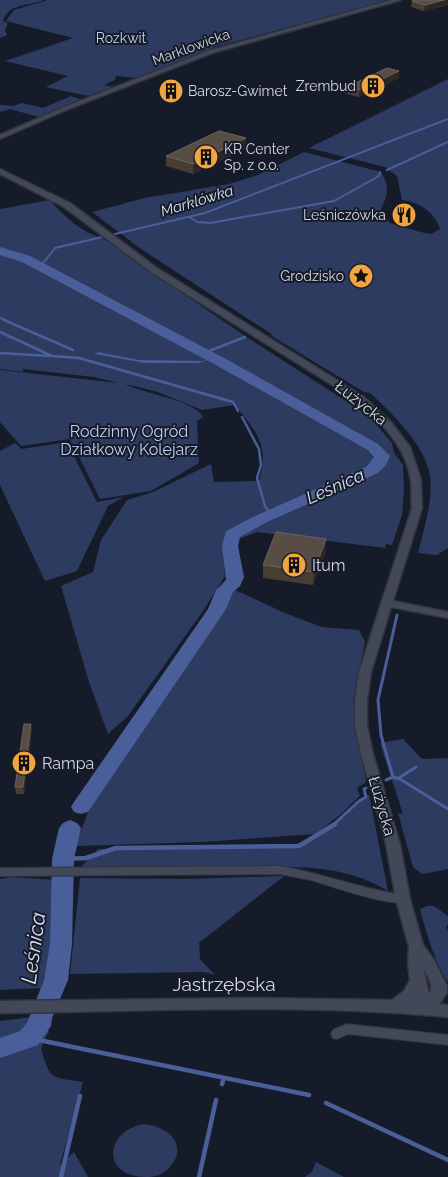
<svg xmlns="http://www.w3.org/2000/svg" width="448" height="1177" viewBox="0 0 448 1177" font-family="Raleway,sans-serif">
  <style>
    .green { fill: #2e3b60 }
    .water { fill: #4a5f9a }
    .lines { fill: none; stroke-linecap: round; stroke-linejoin: round }
    .stream-far3 { stroke: #4a5f9a; stroke-width: 2 }
    .stream-far2 { stroke: #4a5f9a; stroke-width: 2.5 }
    .stream-far1 { stroke: #4a5f9a; stroke-width: 3 }
    .stream { stroke: #4a5f9a; stroke-width: 4.5 }
    .river { fill: #4a5f9a; fill-rule: evenodd }
    .street-casing { stroke: #31343f; stroke-width: 2 }
    .secondary-casing { stroke: #31343f; stroke-width: 3 }
    .street { fill: #424858; fill-rule: evenodd }
    .secondary { fill: #424858; fill-rule: evenodd }
    .wall { fill: #483d31 }
    .shaded-wall { fill: #2d2826 }
    .building { fill: #574d44; stroke: #6a635d }
    .labels { text-anchor: middle; dominant-baseline: central; stroke-width: 4; stroke-linejoin: round; paint-order: stroke }
    .far-park-label { font-size: 14px; fill: #c1cff2; stroke: #161b29 }
    .far-street-label { font-size: 14px; fill: #d4d8e2; stroke: #161b29 }
    .far-poi-label { font-size: 14px; fill: #d4d8e2; stroke: #161b29; text-anchor: end }
    .far-water-label { font-size: 15px; font-style: italic; fill: #d9e1f2; stroke: #161b29 }
    .street-label { font-size: 16px; fill: #d4d8e2; stroke: #161b29 }
    .park-label { font-size: 16px; fill: #c1cff2; stroke: #161b29 }
    .poi-label { font-size: 16px; fill: #d4d8e2; stroke: #161b29; text-anchor: start }
    .water-label { font-size: 18px; font-style: italic; fill: #d9e1f2; stroke: #161b29 }
    .near-street-label { font-size: 19px; fill: #d4d8e2; stroke: #161b29 }
    .near-water-label { font-size: 21px; font-style: italic; fill: #d9e1f2; stroke: #161b29 }
  </style>
  <rect width="100%" height="100%" fill="#161b29"/>
  <!-- green -->
  <path class="green" d="M 0,0 L 44,0 C 30,6 8,3 3,21 L 8,23 L 5,30 L 7,35 L 0,38 Z
    M 48,0 L 389,0 L 215,47 L 136,78 L 116,76 L 115,80 L 104,85 L 113,87 L 88,96 L 46,87 L 68,76 L 5,61 L 73,38 L 6,21 L 14,10 Z
    M 448,79 L 448,548 L 437,555 L 418,553 C 424,528 433,502 430,476 C 426,446 391,412 370,393 L 364,392 L 270,335 L 273,335 L 141,249 L 92,212 L 145,198 L 229,184 L 258,175 L 304,152 L 381,172 C 390,186 388,196 380,211 L 390,223 L 420,232 L 431,234 L 440,229 C 435,212 419,202 402,200 L 397,176 L 385,167 L 309,148 Z
    M 71,96 L 82,100 L 39,117 L 10,109 L 0,112 L 0,105 L 13,106 L 22,103 L 43,108 Z
    M 50,200 C 64,217 83,233 104,239 L 245,336 L 369,416 L 392,443 L 394,453 L 403,465 L 404,488 L 402,515 L 392,545 L 386,544 L 385,548 L 257,532 L 223,545 L 224,566 L 232,566 L 224,568 L 225,576 L 203,611 L 128,716 L 108,734 L 89,682 L 61,586 L 93,572 L 101,540 L 127,500 L 153,492 L 211,464 L 214,482 L 259,481 C 270,444 256,432 235,405 L 202,410 L 155,391 L 125,384 C 143,394 193,399 203,417 L 197,421 L 199,463 L 151,491 L 100,499 L 70,439 L 21,446 L 0,422 L 0,370 L 119,383 L 94,377 L 23,369 L 23,372 L 0,369 L 0,209 Z
    M 67,442 L 97,502 L 124,497 L 108,506 L 77,571 L 45,581 L 0,485 L 0,451 L 15,443 L 22,449 Z
    M 233,589 L 285,613 L 322,627 L 359,630 L 365,642 L 353,700 L 366,782 L 357,788 L 360,796 L 340,815 L 315,834 L 202,842 L 75,846 L 92,802 L 225,604 Z
    M 403,739 L 422,759 L 448,758 L 448,869 L 422,874 L 413,867 L 398,813 L 403,814 L 380,743 Z
    M 369,794 L 388,891 C 336,860 284,868 227,868 C 178,868 130,868 81,867 L 98,849 L 297,844 L 322,832 Z
    M 284,876 L 199,943 L 200,959 L 215,975 L 204,972 L 70,974 L 80,878 L 186,879 Z
    M 12,877 L 55,880 L 49,963 L 41,988 L 0,990 L 0,879 Z
    M 427,906 L 434,906 L 448,916 L 448,925 L 446,926 L 448,931 L 448,982 C 436,967 425,928 420,909 Z
    M 33,1017 L 49,1031 L 41,1048 C 50,1081 51,1077 83,1082 L 60,1165 L 74,1152 L 88,1177 L 0,1177 L 0,1021 Z
    M 144,1124 C 168,1126 189,1145 170,1167 C 163,1175 156,1177 146,1177 C 101,1177 104,1131 144,1124 Z
    M 316,1162 L 344,1177 L 305,1177 L 312,1172 Z"/>
  <!-- water -->
  <path class="water" d="M 98,352 L 139,360 L 203,361 L 211,357 L 213,358 L 198,363 L 145,363 L 95,354 Z"/>
  <g class="lines">
    <!-- stream-far3 -->
    <path class="stream-far3" d="M 387,170 L 448,142
      M 191,218 L 197,222 L 210,223 L 334,201 L 379,176 L 380,172
      M 40,267 L 55,248 L 205,213 L 448,119
      M 0,318 L 7,321"/>
    <!-- stream-far2 -->
    <path class="stream-far2" d="M 4,320 L 73,350
      M 0,332 L 52,356 L 79,358 L 233,402 L 238,411
      M 0,353 L 49,356
      M 204,353 L 245,337
      M 242,417 L 259,449 L 261,465 L 257,478 L 265,506 L 271,515"/>
    <!-- stream-far1 -->
    <path class="stream-far1" d="M 393,777 L 381,735 L 378,700 L 397,615
      M 399,778 L 416,767
      M 386,780 L 393,777 L 400,779 L 448,809
      M 333,825 L 359,801 L 366,797 L 364,789 L 366,788"/>
    <!-- stream -->
    <path class="stream" d="M 63,859 L 86,858 L 116,848 L 299,846 L 335,824
      M 29,1038 L 309,1095
      M 222,1084 L 224,1078
      M 326,1103 L 448,1160
      M 61,1177 L 80,1096
      M 199,1177 L 216,1100"/>
    <!-- river -->
    <path class="river" d="M 0,247 L 30,256 L 224,358 L 378,444 L 390,456 L 386,465 L 378,473 L 267,522 L 240,537 L 238,546 L 244,577 L 240,586 L 233,592 L 226,609 L 88,812 L 81,814 L 74,812 L 71,807 L 74,802 L 208,609 L 216,590 L 226,580 L 222,546 L 226,531 L 255,516 L 366,467 L 374,457 L 368,450 L 214,364 L 22,262 L 0,255 Z
      M 70,820 L 77,823 L 81,828 L 74,859 L 72,944 L 68,980 L 52,1018 L 51,1026 L 38,1045 L 0,1058 L 0,1038 L 20,1031 L 27,1023 L 44,980 L 50,944 L 52,859 L 59,828 L 63,823 Z"/>
    <defs>
      <path id="street" d="M 280,866 C 322,873 361,889 403,895 L 407,896 L 409,899 L 407,902 C 390,907 331,886 311,880 C 301,878 290,876 280,874 L 0,876 L 0,868 Z
        M 347,1024 L 448,1035 L 448,1045 L 348,1034 L 337,1039 L 333,1038 L 331,1034 L 333,1030 Z"/>
      <path id="secondary" d="M 392,0 L 401,0 L 212,53 L 66,110 L 0,139 L 0,135 L 62,108 L 208,51 Z
        M 0,169 L 70,203 L 157,268 L 364,397 L 391,422 L 410,447 L 421,480 L 422,508 L 393,601 L 448,612 L 448,618 L 391,607 L 371,672 L 367,700 L 367,725 L 373,754 L 400,844 L 410,899 L 423,945 L 434,960 L 447,986 L 447,993 L 439,1004 L 448,1005 L 448,1017 C 300,1003 149,1011 0,1013 L 0,1001 L 251,998 L 392,1000 L 404,991 L 410,980 L 408,963 L 409,947 L 396,899 L 386,844 L 361,754 L 355,725 L 355,700 L 359,672 L 412,508 C 411,499 412,489 411,481 C 406,446 382,424 358,401 L 151,272 L 64,207 L 0,174 ZM 423,967 C 427,976 435,986 429,994 Z"/>
    </defs>
    <!-- street casing -->
    <use href="#street" class="street-casing"/>
    <!-- secondary casing -->
    <use href="#secondary" class="secondary-casing"/>
    <!-- street -->
    <use href="#street" class="street"/>
    <!-- secondary -->
    <use href="#secondary" class="secondary"/>
  </g>
  <!-- wall -->
  <path class="wall" d="M 448,0 L 448,5 L 424,11 L 411,7 L 412,1 Z
    M 399,78 L 359,97 L 347,94 L 347,87 Z
    M 246,138 L 246,148 L 193,174 L 166,166 L 166,156 Z
    M 326,539 L 326,552 L 313,585 L 263,578 L 263,565 Z
    M 32,732 L 24,794 L 16,794 L 15,787 Z"/>
  <!-- shaded-wall -->
  <path class="shaded-wall" d="M 444,0 L 448,0 L 448,5 L 424,11 L 425,5 Z
    M 399,71 L 399,78 L 359,97 L 359,90 Z
    M 246,138 L 246,148 L 193,174 L 193,164 Z
    M 326,539 L 326,552 L 313,585 L 314,572 Z
    M 31,724 L 32,732 L 24,794 L 23,787 Z"/>
  <!-- building -->
  <path class="building" d="M 416,0 L 444,0 L 425,5 L 412,1 Z
    M 387,68 L 399,71 L 359,90 L 347,87 Z
    M 219,131 L 246,138 L 193,164 L 166,156 Z
    M 276,532 L 326,539 L 314,572 L 263,565 Z
    M 24,724 L 31,724 L 23,787 L 15,787 Z"/>
  <!-- icons -->
  <defs>
    <symbol id="building-disc" viewBox="-11 -11 22 22"><circle r="9.5" fill="#f1a540" stroke="#161b29"/><path d="M-4-6H4V6H1V3H-1V6H-4ZM-2.5-4.3h1.7v1.8h-1.7ZM.8-4.3h1.7v1.8H.8ZM-2.5-1h1.7V.8h-1.7ZM.8-1h1.7V.8H.8Z" fill="#111"/></symbol>
    <symbol id="restaurant-disc" viewBox="-11 -11 22 22"><circle r="9.5" fill="#f1a540" stroke="#161b29"/><path d="M-5-6h1v4h1v-4h1v4h1v-4h1v5L-1.5 .5V6h-2V.5L-5-1ZM5-6V6H3V1.5H1.5Q1.5-4 5-6Z" fill="#111"/></symbol>
    <symbol id="sight-disc" viewBox="-11 -11 22 22"><circle r="9.5" fill="#f1a540" stroke="#161b29"/><path d="M0-6L1.8-2.2L6-1.7L2.9 1.2L3.7 5.4L0 3.3L-3.7 5.4L-2.9 1.2L-6-1.7L-1.8-2.2Z" fill="#111"/></symbol>
  </defs>
  <g fill-rule="evenodd">
    <use href="#building-disc" x="359" y="72" width="28" height="28"/>
    <use href="#building-disc" x="157" y="77" width="28" height="28"/>
    <use href="#building-disc" x="192" y="143" width="28" height="28"/>
    <use href="#restaurant-disc" x="390" y="201" width="28" height="28"/>
    <use href="#sight-disc" x="347" y="262" width="28" height="28"/>
    <use href="#building-disc" x="280" y="551" width="28" height="28"/>
    <use href="#building-disc" x="10" y="749" width="28" height="28"/>
  </g>
  <g class="labels">
    <!-- far-park labels -->
    <g class="far-park-label">
      <text x="121" y="38">Rozkwit</text>
    </g>
    <!-- far-street labels -->
    <g class="far-street-label">
      <text transform="translate(191 47) rotate(-20)">Marklowicka</text>
    </g>
    <!-- far-poi labels -->
    <g class="far-poi-label">
      <text x="356" y="86">Zrembud</text>
      <text x="188" y="91" text-anchor="start">Barosz-Gwimet</text>
      <text x="224" y="149" text-anchor="start">KR Center<tspan x="224" dy="16">Sp. z o.o.</tspan></text>
      <text x="386" y="215">Leśniczówka</text>
      <text x="344" y="276">Grodzisko</text>
    </g>
    <!-- far-water labels -->
    <g class="far-water-label">
      <text transform="translate(197 201) rotate(-17)">Marklówka</text>
    </g>
    <!-- street labels -->
    <g class="street-label">
      <text transform="translate(361 403) rotate(38)">Łużycka</text>
      <text transform="translate(382 806) rotate(74)">Łużycka</text>
    </g>
    <!-- park labels -->
    <g class="park-label">
      <text x="129" y="431">Rodzinny Ogród<tspan x="129" dy="18">Działkowy Kolejarz</tspan></text>
    </g>
    <!-- poi labels -->
    <g class="poi-label">
      <text x="312" y="565">Itum</text>
      <text x="42" y="763">Rampa</text>
    </g>
    <!-- water labels -->
    <g class="water-label">
      <text transform="translate(335 486) rotate(-24)">Leśnica</text>
    </g>
    <!-- near-street labels -->
    <g class="near-street-label">
      <text x="224" y="984">Jastrzębska</text>
    </g>
    <!-- near-water labels -->
    <g class="near-water-label">
      <text transform="translate(33 948) rotate(-82)">Leśnica</text>
    </g>
  </g>
</svg>
